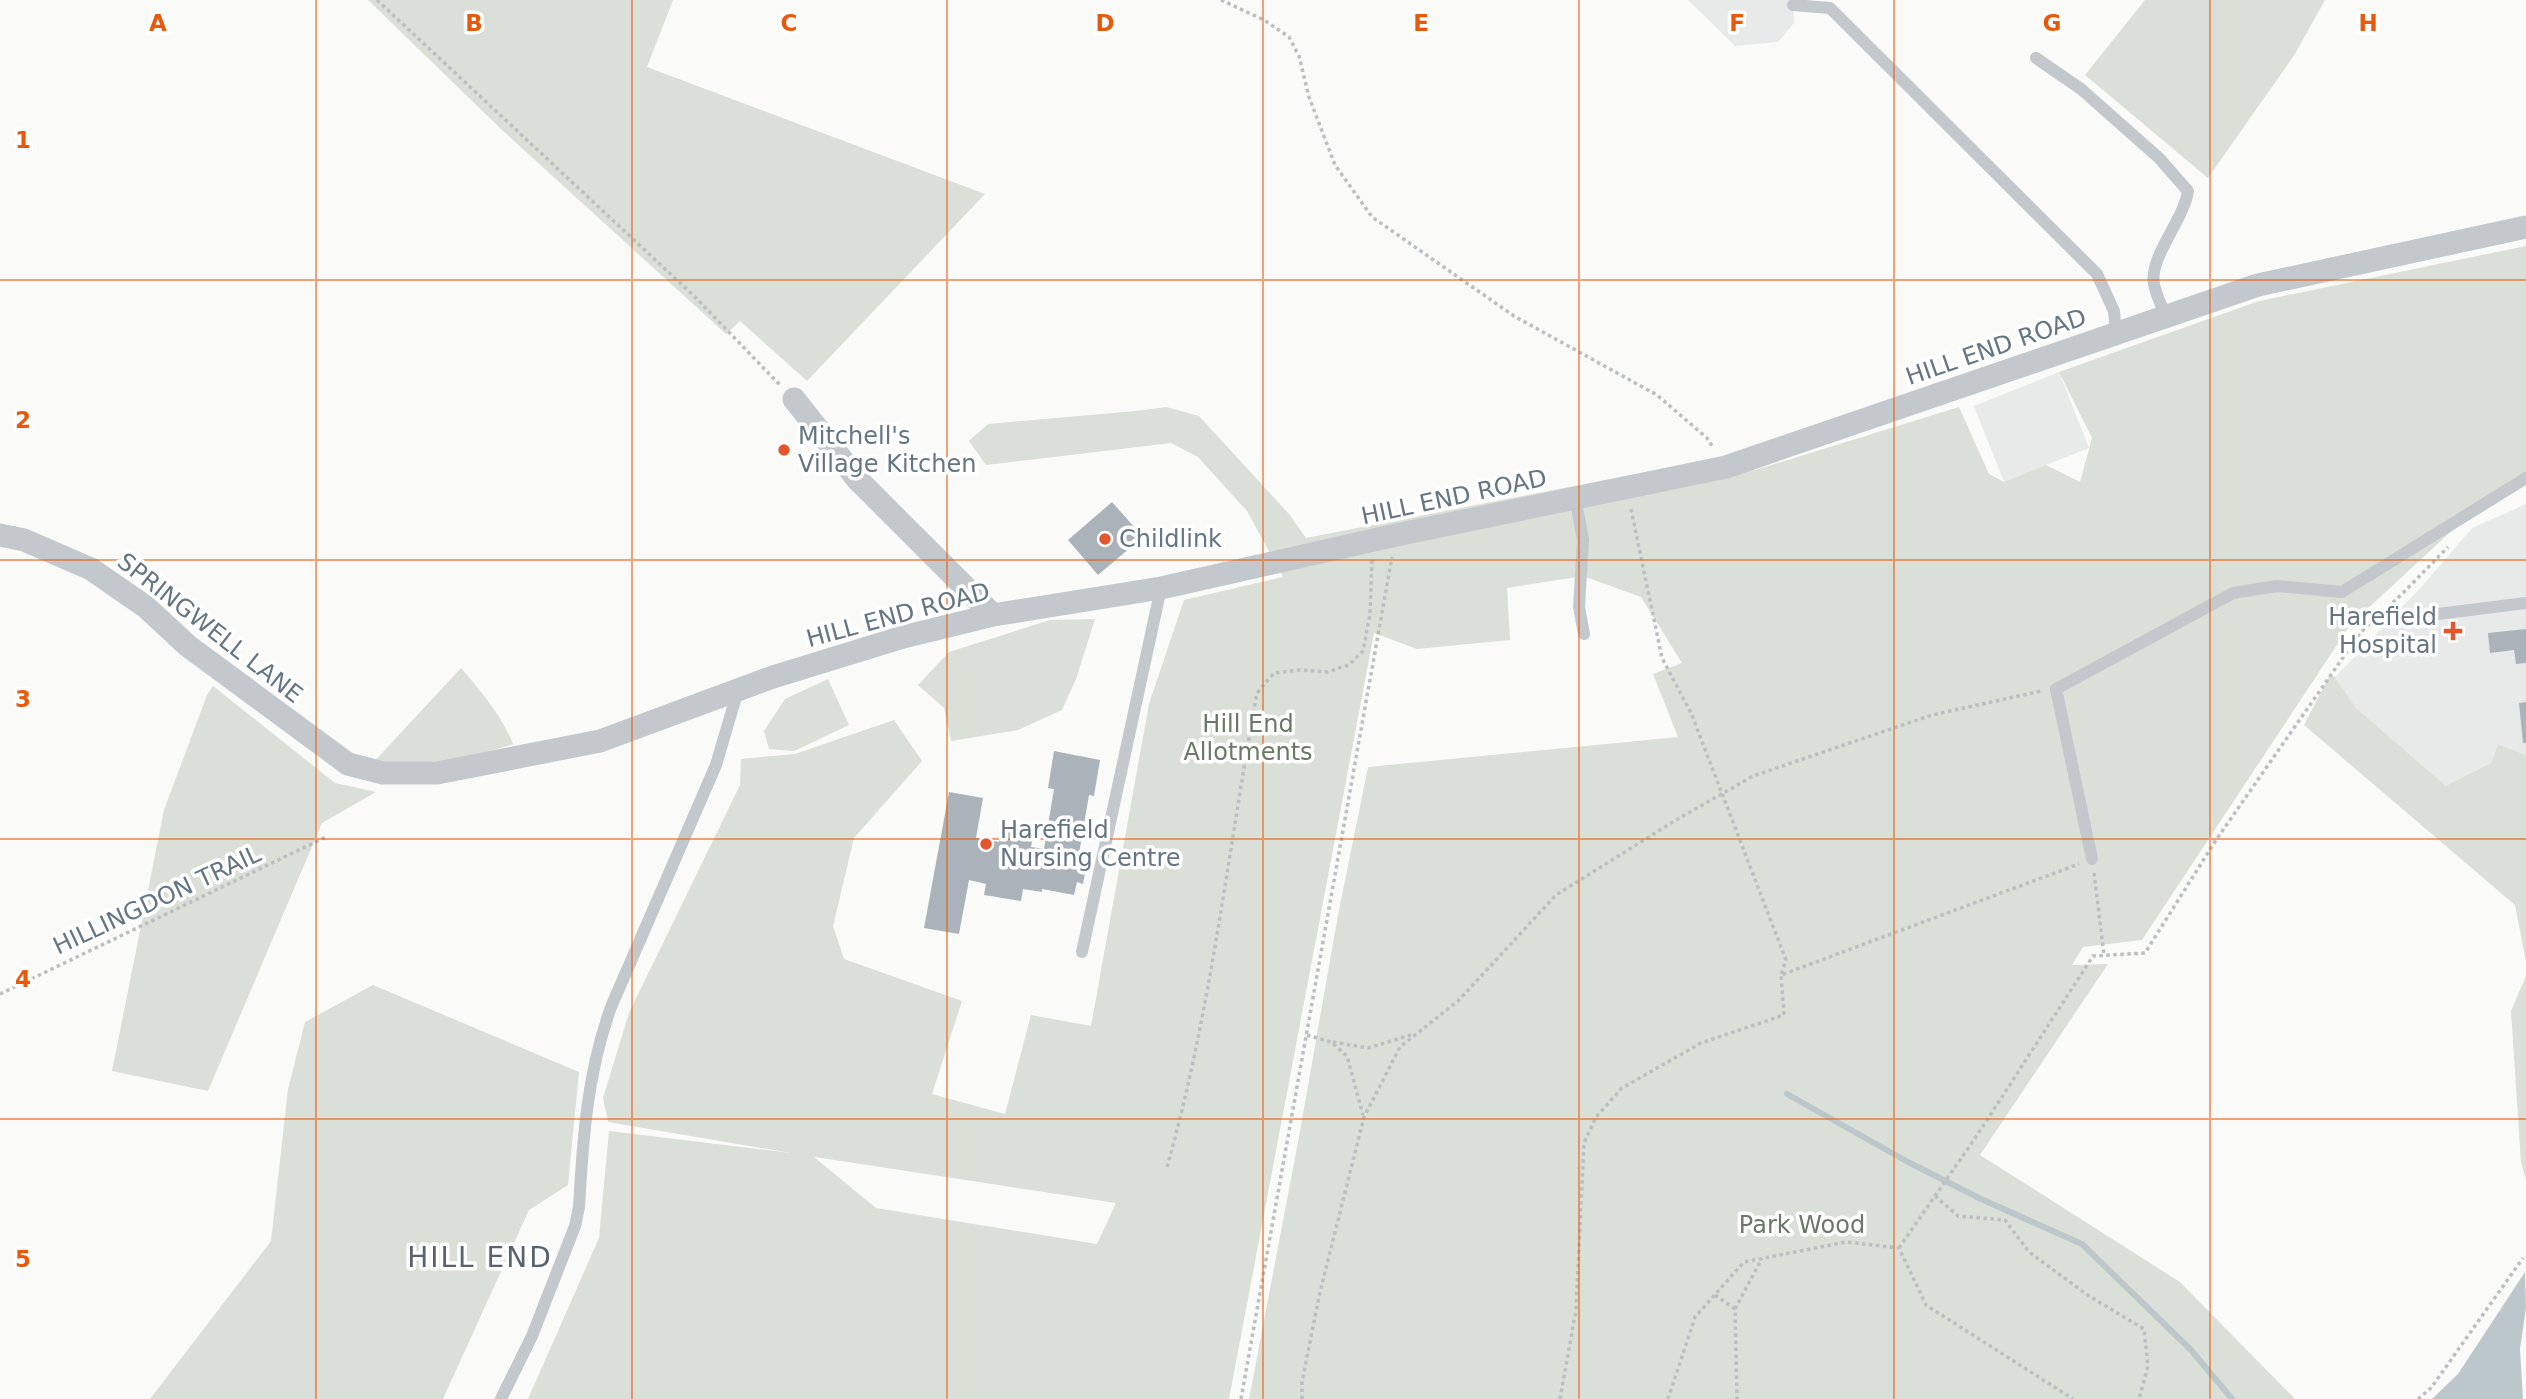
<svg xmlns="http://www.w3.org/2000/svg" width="2526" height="1399" viewBox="0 0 2526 1399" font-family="'DejaVu Sans',sans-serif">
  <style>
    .built { fill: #e8e9e9 }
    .green { fill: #dadfd7; fill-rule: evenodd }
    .water { fill: #bbc7cb }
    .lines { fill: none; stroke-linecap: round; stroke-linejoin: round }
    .stream { stroke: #bbc7cb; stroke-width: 6 }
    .building { fill: #aab3b9 }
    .path { stroke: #bbbfc2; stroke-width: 3.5; stroke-dasharray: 3.5 3.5; stroke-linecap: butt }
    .service { stroke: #c3c8cc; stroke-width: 12 }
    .minor { stroke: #c3c8cc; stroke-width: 23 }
    .grid { fill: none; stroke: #e8590c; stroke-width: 2; stroke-opacity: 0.55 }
    .poi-dot { fill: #e4572e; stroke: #fff; stroke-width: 2.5 }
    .labels { text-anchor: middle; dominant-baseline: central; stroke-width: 7; stroke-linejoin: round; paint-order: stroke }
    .street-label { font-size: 24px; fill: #657683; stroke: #fff }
    .poi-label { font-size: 24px; fill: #657683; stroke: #fff; text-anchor: start }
    .park-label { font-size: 24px; fill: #687a64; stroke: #fff }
    .quarter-label { font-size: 28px; letter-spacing: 2px; fill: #57646e; stroke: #fff }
    .grid-label { font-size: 23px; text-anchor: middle; font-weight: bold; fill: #e8590c; stroke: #fff; stroke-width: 7; stroke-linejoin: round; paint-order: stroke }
  </style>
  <rect width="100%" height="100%" fill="#fafaf8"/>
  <!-- built -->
  <path class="built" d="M 1688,0 L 1793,0 L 1794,23 L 1778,42 L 1735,46 Z
    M 2059,372 L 2089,448 L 2004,482 L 1974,406 Z
    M 2526,504 L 2526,755 L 2498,744 L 2491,763 L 2447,787 L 2356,708 L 2335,677 L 2424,584 L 2472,528 Z"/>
  <!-- green -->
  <path class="green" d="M 368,0 L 673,0 L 647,67 L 985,194 L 807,381 L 740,321 L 726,334 L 501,129 Z
    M 2145,0 L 2325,0 L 2295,54 L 2208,178 L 2085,75 Z
    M 2526,246 L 2526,482 L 2458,525 L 2350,625 L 2142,940 L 2083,947 L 2072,965 L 2108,964 L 1980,1155 L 2180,1282 L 2295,1399 L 1249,1399 L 1299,1137 L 1338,915 L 1368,767 L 1678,737 L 1653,674 L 1682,663 L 1641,597 L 1583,576 L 1507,588 L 1510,640 L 1417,649 L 1374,633 L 1229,1399 L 528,1399 L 599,1238 L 609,1131 L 791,1153 L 608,1122 L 603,1098 L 629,1013 L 740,785 L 741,759 L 795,754 L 894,720 L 922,761 L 854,838 L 833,926 L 844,959 L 962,1001 L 932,1094 L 1005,1114 L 1031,1015 L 1091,1026 L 1149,704 L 1184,600 L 1283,577 L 1247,511 L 1198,457 L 1171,443 L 986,465 L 969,441 L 988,424 L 1136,411 L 1166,407 L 1199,416 L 1289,514 L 1306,538 L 1697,462 L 1755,470 L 1959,407 L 1989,474 L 2004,482 L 2046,465 L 2080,482 L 2092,438 L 2059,372 L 2259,301 ZM 814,1157 L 815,1157 L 1116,1203 L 1097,1244 L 876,1208 Z
    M 1095,619 L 1076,679 L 1062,710 L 1018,730 L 951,741 L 944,708 L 918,685 L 949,652 L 1050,620 Z
    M 461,668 C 480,690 502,716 513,744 C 468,759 418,766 371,765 Z
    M 2330,675 L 2335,677 L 2356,708 L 2446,786 L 2491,763 L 2498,744 L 2526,755 L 2526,962 L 2515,905 L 2304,725 Z
    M 828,679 L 849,725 L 794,751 L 769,749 L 764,731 L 785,699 Z
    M 213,686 L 335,783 L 376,792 L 322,823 L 208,1091 L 112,1071 L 164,810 L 207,695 Z
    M 2526,976 L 2526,1180 L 2521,1162 L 2511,1011 Z
    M 373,985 L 579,1072 L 568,1185 L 529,1210 L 443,1399 L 150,1399 L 271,1241 L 288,1089 L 305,1022 Z"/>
  <!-- water -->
  <path class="water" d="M 2525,1272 L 2526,1308 L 2520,1349 L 2523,1399 L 2432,1399 L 2458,1374 Z"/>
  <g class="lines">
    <!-- stream -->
    <path class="stream" d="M 1787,1094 L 1908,1162 L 1981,1199 L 2082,1244 L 2191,1350 L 2232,1399"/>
  </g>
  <!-- building -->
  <path class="building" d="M 1112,502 L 1143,537 L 1098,575 L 1068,540 Z
    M 2526,629 L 2526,663 L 2516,664 L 2514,650 L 2490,653 L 2488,633 Z
    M 2526,702 L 2526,743 L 2523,743 L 2519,703 Z
    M 1054,751 L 1100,760 L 1094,796 L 1089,795 L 1079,854 L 1083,855 L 1082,862 L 1087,863 L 1083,884 L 1077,882 L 1074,895 L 1042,889 L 1042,892 L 1023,889 L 1021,901 L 984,895 L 986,884 L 969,880 L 959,934 L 924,928 L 949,792 L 983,798 L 976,838 L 999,842 L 1001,829 L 1033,835 L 1031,847 L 1044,849 L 1054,789 L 1048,788 Z"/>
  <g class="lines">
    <!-- path -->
    <path class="path" d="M 377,0 L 694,296 L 780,385
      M 1221,0 L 1264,20 L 1289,37 L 1299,56 L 1309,97 L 1335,165 L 1372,217 L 1514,316 L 1657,395 L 1707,438 L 1713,447
      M 1631,509 L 1662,658 L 1691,713 L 1786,960 L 1781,975
      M 2094,873 L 2104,955
      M 0,994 L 328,836
      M 1307,1035 L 1331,1042 L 1347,1056 L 1363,1115
      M 1333,1042 L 1368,1048 L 1414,1034
      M 1167,1167 C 1211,1012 1228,851 1257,693 L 1274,673 L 1299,670 L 1327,672 L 1349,665 L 1363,651 L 1370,614 L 1372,560
      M 1935,1196 L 1958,1216 L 2005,1220 L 2029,1252 L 2089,1296 L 2144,1329 L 2148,1366 L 2139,1399
      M 1899,1248 L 1978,1134 L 2093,956 L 2145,953 L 2216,840 L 2360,633 L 2402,594 L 2448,547
      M 1715,1295 L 1735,1309 L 1737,1399
      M 1735,1309 L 1762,1258
      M 1241,1399 L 1392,557
      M 1302,1399 L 1302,1382 L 1320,1292 L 1364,1117 L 1400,1047 L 1458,1001 L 1556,895 L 1676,820 L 1753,776 L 1932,715 L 2041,691
      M 1560,1399 L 1576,1310 L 1584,1143 L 1596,1117 L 1622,1088 L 1701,1043 L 1784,1015 L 1781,975 L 2079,864
      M 1668,1399 L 1695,1317 L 1744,1262 L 1846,1242 L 1899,1248 L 1926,1305 L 2073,1399
      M 2418,1399 L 2431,1388 L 2523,1258"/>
    <!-- service -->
    <path class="service" d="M 1793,5 L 1830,8 L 2097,274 L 2114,311 L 2116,333
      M 2036,58 L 2081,89 L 2159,158 L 2188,191 C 2184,220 2149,257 2154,284 C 2156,295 2162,306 2165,316
      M 1575,498 L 1583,539 L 1579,607 L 1584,634
      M 2438,614 L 2526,603
      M 2092,859 L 2056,689 L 2233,593 L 2277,586 L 2342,592 L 2526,478
      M 1082,952 L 1161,588
      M 501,1399 L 532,1336 L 575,1226 L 579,1207 C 583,1137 587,1074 611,1007 L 716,765 L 738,690"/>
    <!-- minor -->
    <path class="minor" d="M 794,399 L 858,480 L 993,615
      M 0,535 L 24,540 L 91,569 L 146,607 L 188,646 L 348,764 L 383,773 L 437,773 L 600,741 L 773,677 L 903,637 L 993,615 L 1161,588 L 1396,535 L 1726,467 L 2258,285 L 2526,227"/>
  </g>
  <!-- grid -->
  <path class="grid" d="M 316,0 L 316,1399M 632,0 L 632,1399M 947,0 L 947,1399M 1263,0 L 1263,1399M 1579,0 L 1579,1399M 1894,0 L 1894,1399M 2210,0 L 2210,1399M 0,280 L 2526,280M 0,560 L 2526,560M 0,839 L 2526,839M 0,1119 L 2526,1119"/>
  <!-- markers -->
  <g class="poi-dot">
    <circle cx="784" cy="450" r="7"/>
    <circle cx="1105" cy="539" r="7"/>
    <path d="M2449.5 620.5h7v7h7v7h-7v7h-7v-7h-7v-7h7z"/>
    <circle cx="986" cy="844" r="7"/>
  </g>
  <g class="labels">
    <!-- street labels -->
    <g class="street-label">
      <text transform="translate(1996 347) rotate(-19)">HILL END ROAD</text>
      <text transform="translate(1454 497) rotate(-12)">HILL END ROAD</text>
      <text transform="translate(898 615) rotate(-15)">HILL END ROAD</text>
      <text transform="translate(210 628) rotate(38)">SPRINGWELL LANE</text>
      <text transform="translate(157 900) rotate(-25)">HILLINGDON TRAIL</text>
    </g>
    <!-- poi labels -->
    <g class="poi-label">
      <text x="798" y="436">Mitchell's<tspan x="798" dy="28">Village Kitchen</tspan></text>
      <text x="1119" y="539">Childlink</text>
      <text x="2437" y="617" text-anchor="end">Harefield<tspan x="2437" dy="28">Hospital</tspan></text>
      <text x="1000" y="830">Harefield<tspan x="1000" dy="28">Nursing Centre</tspan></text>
    </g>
    <!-- park labels -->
    <g class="park-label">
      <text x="1248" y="724">Hill End<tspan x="1248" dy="28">Allotments</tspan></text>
      <text x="1802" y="1225">Park Wood</text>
    </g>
    <!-- quarter labels -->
    <g class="quarter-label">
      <text x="480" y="1257">HILL END</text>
    </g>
  </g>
  <g class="grid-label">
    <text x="158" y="31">A</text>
    <text x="474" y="31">B</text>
    <text x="789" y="31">C</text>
    <text x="1105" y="31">D</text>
    <text x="1421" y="31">E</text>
    <text x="1737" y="31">F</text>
    <text x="2052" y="31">G</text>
    <text x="2368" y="31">H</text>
    <text x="23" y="148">1</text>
    <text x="23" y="428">2</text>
    <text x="23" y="707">3</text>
    <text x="23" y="987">4</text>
    <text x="23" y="1267">5</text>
  </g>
</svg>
